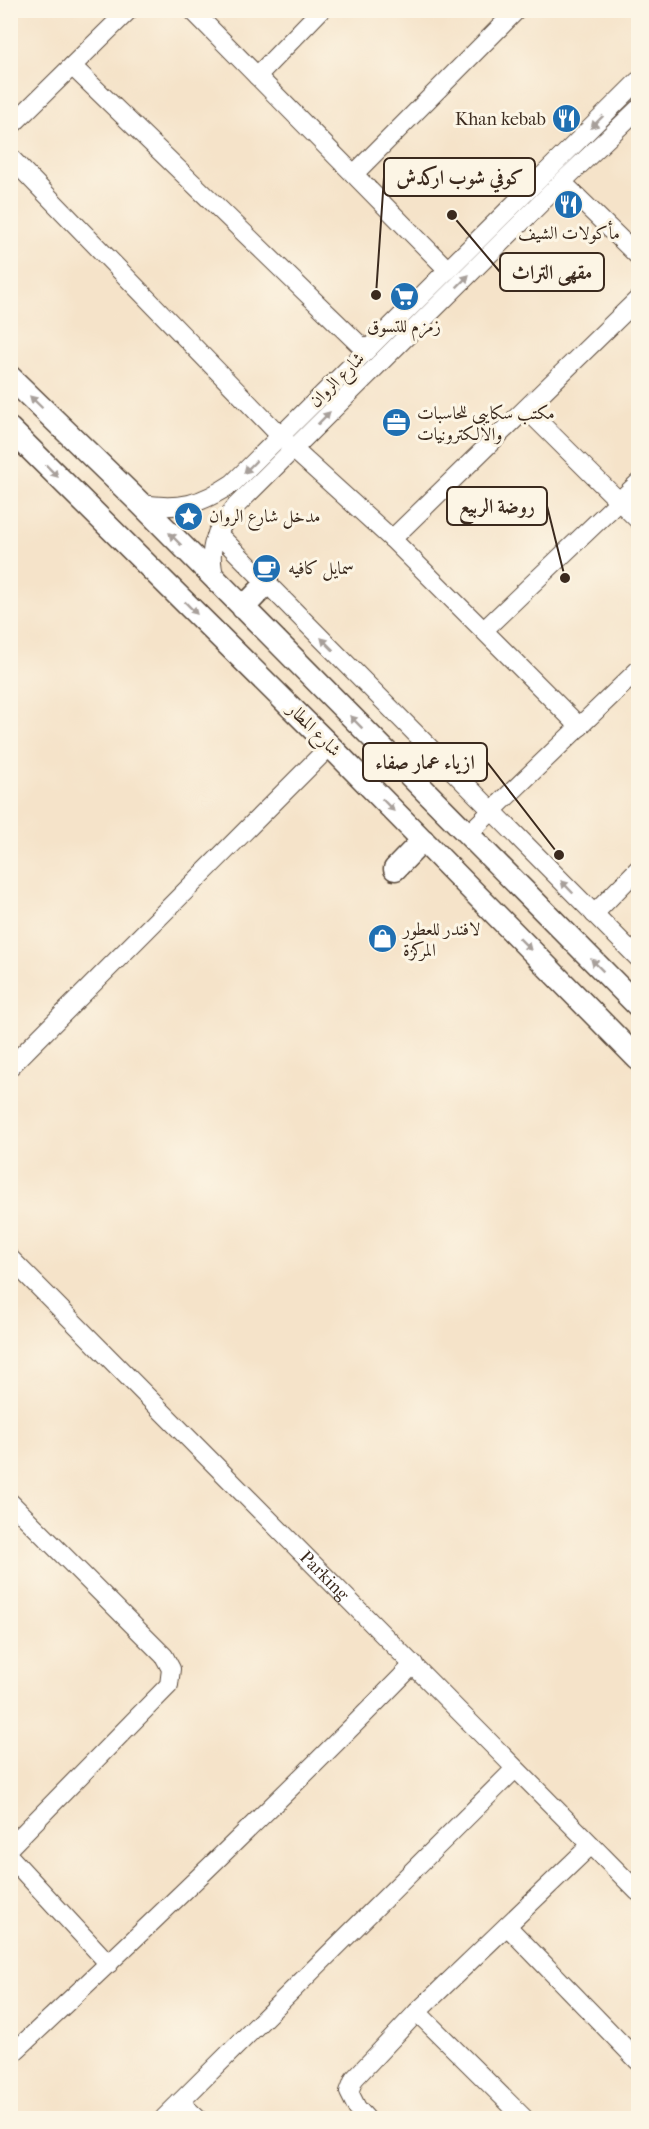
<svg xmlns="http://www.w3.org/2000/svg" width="649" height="2129" viewBox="0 0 649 2129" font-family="'IM FELL French Canon',Amiri,serif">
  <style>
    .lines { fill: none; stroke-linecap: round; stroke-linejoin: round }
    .minor-casing { stroke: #574638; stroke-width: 20 }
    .major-casing { stroke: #574638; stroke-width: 25 }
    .minor { stroke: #fff; stroke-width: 18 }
    .major { stroke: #fff; stroke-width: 22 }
    .oneway { fill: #a79f9a }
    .labels { text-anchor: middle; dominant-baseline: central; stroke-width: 6; stroke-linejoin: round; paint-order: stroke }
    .poi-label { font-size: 18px; fill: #3b2a1e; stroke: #fcf5e5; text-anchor: start }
    .street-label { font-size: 18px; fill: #3b2a1e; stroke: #fcf5e5 }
    .leader { fill: none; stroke: #3b2a1e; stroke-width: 2 }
    .callout-dot { fill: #3b2a1e; stroke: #fcf5e5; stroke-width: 2 }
    .callout { fill: #fcf5e5; stroke: #3b2a1e; stroke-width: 2 }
    .callout-label { font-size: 20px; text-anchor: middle; font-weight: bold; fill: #3b2a1e }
  </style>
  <rect width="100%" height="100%" fill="#fcf5e5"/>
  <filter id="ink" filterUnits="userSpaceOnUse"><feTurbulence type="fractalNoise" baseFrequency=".0167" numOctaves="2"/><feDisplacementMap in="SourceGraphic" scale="12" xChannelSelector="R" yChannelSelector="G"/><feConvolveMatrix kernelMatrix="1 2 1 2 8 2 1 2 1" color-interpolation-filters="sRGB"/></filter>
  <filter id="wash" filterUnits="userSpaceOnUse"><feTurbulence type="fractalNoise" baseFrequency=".008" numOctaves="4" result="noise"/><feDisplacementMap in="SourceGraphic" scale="24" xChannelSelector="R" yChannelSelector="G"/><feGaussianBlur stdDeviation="1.35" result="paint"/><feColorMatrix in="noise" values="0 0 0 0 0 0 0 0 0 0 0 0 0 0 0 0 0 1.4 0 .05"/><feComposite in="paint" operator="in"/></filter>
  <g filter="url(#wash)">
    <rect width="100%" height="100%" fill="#f5e3c9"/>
  </g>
  <g filter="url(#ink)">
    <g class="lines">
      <defs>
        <g id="minor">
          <path d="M 192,10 L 448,270"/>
          <path d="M 72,66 L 366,351"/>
          <path d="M 257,76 L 321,10"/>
          <path d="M 10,127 L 129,10"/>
          <path d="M 10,157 L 293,449 L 392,539 L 580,727"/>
          <path d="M 354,174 L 517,10"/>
          <path d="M 562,182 L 638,256"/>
          <path d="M 526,409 L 638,520"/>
          <path d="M 141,504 C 180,510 200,505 233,483 L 638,81"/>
          <path d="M 217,533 L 638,958"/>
          <path d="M 392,539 L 638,299"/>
          <path d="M 215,579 C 206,545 216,533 236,506 L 562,182 L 638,109"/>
          <path d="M 484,630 L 638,483"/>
          <path d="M 468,834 L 638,670"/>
          <path d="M 594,914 L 638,869"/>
          <path d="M 10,1067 L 330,746"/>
          <path id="s1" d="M 10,1258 L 638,1892"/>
          <path d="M 10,1502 L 164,1656 L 171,1669 L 169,1685 L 10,1847"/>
          <path d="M 10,1857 L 109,1964"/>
          <path d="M 507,1926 L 638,2061"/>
          <path d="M 417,2012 L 524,2118"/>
          <path d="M 10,2056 C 147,1928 283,1798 414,1664"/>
          <path d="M 180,2102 L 197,2118"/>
          <path d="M 164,2118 L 515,1769"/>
          <path d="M 366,2118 L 357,2108 L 349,2092 L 354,2079 L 417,2012 L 591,1845"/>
        </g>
        <path id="major" d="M 10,377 L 141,504 L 638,1006
          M 10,429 L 330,746 L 638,1059
          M 243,608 L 267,583
          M 395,869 L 423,840"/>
      </defs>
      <!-- minor casing -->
      <use href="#minor" class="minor-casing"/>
      <!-- major casing -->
      <use href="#major" class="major-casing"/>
      <!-- minor -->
      <use href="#minor" class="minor"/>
      <!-- major -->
      <use href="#major" class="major"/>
    </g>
    <!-- one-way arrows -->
    <defs><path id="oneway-solid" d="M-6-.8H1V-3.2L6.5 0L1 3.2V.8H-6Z" transform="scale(1.5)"/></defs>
    <g class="oneway">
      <use href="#oneway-solid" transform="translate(597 122) rotate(135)"/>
      <use href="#oneway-solid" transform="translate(463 281) rotate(-45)"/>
      <use href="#oneway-solid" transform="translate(36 402) rotate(-136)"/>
      <use href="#oneway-solid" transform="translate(324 418) rotate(-45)"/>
      <use href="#oneway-solid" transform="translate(250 467) rotate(135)"/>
      <use href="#oneway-solid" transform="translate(52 471) rotate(45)"/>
      <use href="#oneway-solid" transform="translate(175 539) rotate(-135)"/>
      <use href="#oneway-solid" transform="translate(191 608) rotate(45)"/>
      <use href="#oneway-solid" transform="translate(327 644) rotate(-135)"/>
      <use href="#oneway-solid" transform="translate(356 722) rotate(-135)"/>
      <use href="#oneway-solid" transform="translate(388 805) rotate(46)"/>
      <use href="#oneway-solid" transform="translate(567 887) rotate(-134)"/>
      <use href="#oneway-solid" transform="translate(525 944) rotate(45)"/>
      <use href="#oneway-solid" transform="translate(597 965) rotate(-135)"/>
    </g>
  </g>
  <!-- icons -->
  <defs>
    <symbol id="restaurant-disc" viewBox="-11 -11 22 22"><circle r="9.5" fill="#1f6fb2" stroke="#fcf5e5"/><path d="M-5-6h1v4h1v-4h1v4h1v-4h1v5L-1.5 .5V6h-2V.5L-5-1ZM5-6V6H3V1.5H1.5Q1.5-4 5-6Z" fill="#fff"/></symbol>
    <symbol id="supermarket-disc" viewBox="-11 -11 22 22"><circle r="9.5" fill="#1f6fb2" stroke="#fcf5e5"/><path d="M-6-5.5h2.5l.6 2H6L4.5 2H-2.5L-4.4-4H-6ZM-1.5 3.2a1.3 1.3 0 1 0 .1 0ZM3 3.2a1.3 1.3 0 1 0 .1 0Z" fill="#fff"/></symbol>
    <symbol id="office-disc" viewBox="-11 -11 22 22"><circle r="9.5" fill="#1f6fb2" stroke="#fcf5e5"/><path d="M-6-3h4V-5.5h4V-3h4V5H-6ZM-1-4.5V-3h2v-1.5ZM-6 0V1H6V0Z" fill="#fff"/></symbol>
    <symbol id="sight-disc" viewBox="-11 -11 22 22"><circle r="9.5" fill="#1f6fb2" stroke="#fcf5e5"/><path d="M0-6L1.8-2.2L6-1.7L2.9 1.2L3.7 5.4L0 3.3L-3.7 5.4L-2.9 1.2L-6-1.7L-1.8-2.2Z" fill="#fff"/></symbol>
    <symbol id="cafe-disc" viewBox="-11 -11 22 22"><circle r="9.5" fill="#1f6fb2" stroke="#fcf5e5"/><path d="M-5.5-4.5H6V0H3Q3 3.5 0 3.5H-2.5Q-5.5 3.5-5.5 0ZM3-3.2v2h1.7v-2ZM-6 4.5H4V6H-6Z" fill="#fff"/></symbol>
    <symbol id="shop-disc" viewBox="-11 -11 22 22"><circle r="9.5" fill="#1f6fb2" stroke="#fcf5e5"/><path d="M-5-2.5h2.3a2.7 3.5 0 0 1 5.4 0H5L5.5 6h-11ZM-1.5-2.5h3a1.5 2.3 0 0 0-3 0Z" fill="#fff"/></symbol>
  </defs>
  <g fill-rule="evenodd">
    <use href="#restaurant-disc" x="550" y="102" width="33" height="33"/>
    <use href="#restaurant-disc" x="552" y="188" width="33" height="33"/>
    <use href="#supermarket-disc" x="388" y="280" width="33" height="33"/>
    <use href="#office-disc" x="380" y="406" width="33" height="33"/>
    <use href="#sight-disc" x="172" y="500" width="33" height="33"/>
    <use href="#cafe-disc" x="250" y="552" width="33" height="33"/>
    <use href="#shop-disc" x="366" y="922" width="33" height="33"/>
  </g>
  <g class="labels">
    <!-- poi labels -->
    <g class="poi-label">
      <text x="546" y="119" text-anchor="end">Khan kebab</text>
      <text x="569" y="233" text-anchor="middle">مأكولات الشيف</text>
      <text x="404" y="326" text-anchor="middle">زمزم للتسوق</text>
      <text x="417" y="413">مكتب سكايبي للحاسبات<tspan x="417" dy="21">والالكترونيات</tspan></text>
      <text x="209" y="516">مدخل شارع الروان</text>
      <text x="288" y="568">سمايل كافيه</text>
      <text x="403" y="929">لافندر للعطور<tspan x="403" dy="21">المركزة</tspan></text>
    </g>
    <!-- street labels -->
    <g class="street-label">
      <text transform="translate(337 380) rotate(-45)">شارع الروان</text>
      <text transform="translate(314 730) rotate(45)">شارع المطار</text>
      <text stroke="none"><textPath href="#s1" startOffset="447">Parking</textPath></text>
    </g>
  </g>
  <!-- callouts -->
  <path class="leader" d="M376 295L384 177M452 215L500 272M565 578L547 506M559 855L487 762"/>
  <g class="callout-dot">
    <circle cx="376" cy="295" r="6"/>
    <circle cx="452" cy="215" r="6"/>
    <circle cx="565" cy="578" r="6"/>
    <circle cx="559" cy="855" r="6"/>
  </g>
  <g class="callout">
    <rect x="384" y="158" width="151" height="38" rx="6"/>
    <rect x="500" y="253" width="104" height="38" rx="6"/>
    <rect x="447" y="487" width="100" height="38" rx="6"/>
    <rect x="363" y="743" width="124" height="38" rx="6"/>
  </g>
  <g class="callout-label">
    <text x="460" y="184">كوفي شوب اركدش</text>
    <text x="552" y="279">مقهى التراث</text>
    <text x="497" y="513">روضة الربيع</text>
    <text x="425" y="769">ازياء عمار صفاء</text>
  </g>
  <!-- margin -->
  <rect width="649" height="2129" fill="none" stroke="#fcf5e5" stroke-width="36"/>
</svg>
